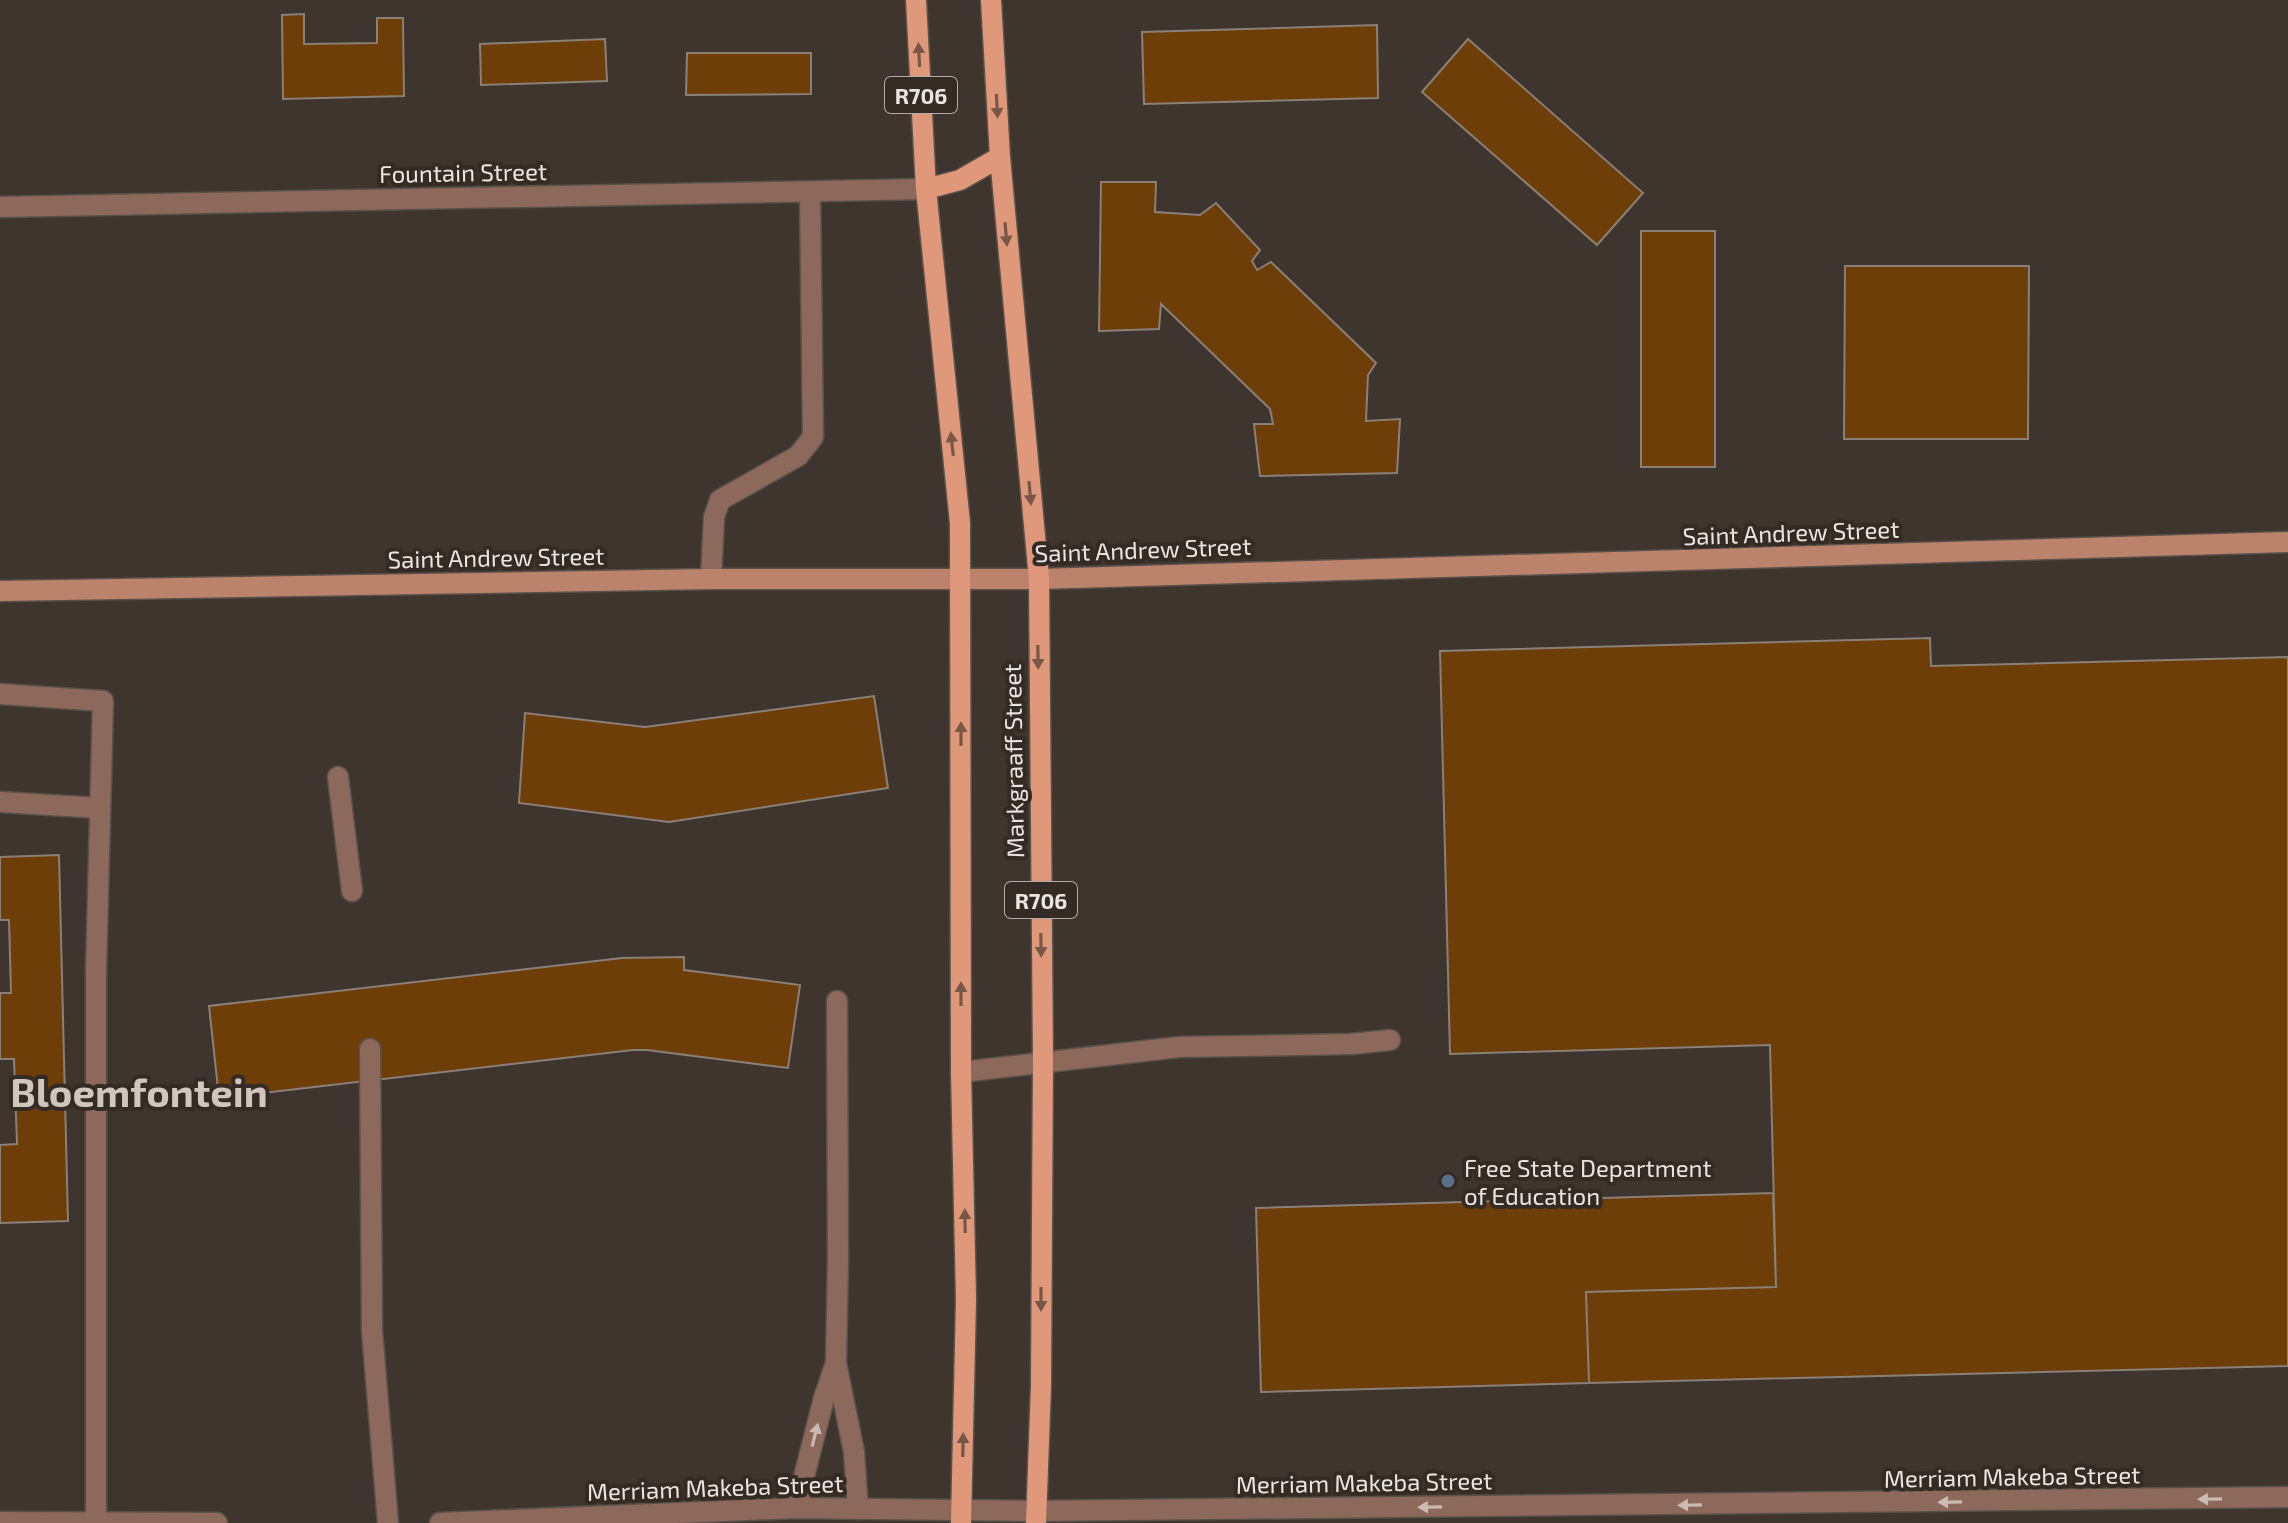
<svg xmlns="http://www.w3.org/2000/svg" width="2288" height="1523" viewBox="0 0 2288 1523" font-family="'Exo 2',sans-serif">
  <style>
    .building { fill: #6d3e08; stroke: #8a8078; stroke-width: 2 }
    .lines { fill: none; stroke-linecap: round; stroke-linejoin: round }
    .lane-casing { stroke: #5a514b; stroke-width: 23 }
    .street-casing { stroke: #5a514b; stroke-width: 23 }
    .secondary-casing { stroke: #5a514b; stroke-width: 23 }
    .primary-casing { stroke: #5a514b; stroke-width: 23 }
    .lane { stroke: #8c695a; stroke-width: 20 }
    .street { stroke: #8c695a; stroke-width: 20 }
    .secondary { stroke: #bb836c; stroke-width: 20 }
    .primary { stroke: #df987a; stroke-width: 20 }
    .oneway { fill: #785746 }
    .oneway2 { fill: #c9bab2 }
    .service-dot { fill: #5c6f8a; stroke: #332b24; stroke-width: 3 }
    .labels { text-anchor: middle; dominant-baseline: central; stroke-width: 8; stroke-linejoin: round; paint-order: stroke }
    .shield { fill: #332b24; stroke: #b3ada8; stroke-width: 2 }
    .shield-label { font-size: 22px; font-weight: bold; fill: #eae5e1 }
    .street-label { font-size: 24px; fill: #eae5e1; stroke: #332b24 }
    .poi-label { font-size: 24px; fill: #eae5e1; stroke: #332b24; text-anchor: start }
    .town-label { font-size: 40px; font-weight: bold; fill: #d0c6bd; stroke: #332b24 }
  </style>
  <rect width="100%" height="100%" fill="#3e352e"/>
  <!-- building -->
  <path class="building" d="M 304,14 L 304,44 L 377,43 L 377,18 L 403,18 L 404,96 L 283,99 L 282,15 Z
    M 1377,25 L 1378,98 L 1144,104 L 1142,32 Z
    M 605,39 L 607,81 L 481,85 L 480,44 Z
    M 1468,39 L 1643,193 L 1597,245 L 1422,92 Z
    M 687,53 L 811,53 L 811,94 L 686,95 Z
    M 1101,182 L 1156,182 L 1155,212 L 1200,215 L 1216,203 L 1260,250 L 1252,261 L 1257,270 L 1271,262 L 1376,363 L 1368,375 L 1366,421 L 1400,419 L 1397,473 L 1260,476 L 1254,424 L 1273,424 L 1270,409 L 1161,304 L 1159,329 L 1099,331 Z
    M 1641,231 L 1715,231 L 1715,467 L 1641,467 Z
    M 1845,266 L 2029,266 L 2028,439 L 1844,439 Z
    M 1930,638 L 1931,666 L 2288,657 L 2288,1366 L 1589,1383 L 1586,1292 L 1776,1287 L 1770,1045 L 1450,1054 L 1440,651 Z
    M 874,696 L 888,788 L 669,822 L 519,803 L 525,713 L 645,727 Z
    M 59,855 L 68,1221 L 0,1223 L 0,1145 L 17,1144 L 14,1059 L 0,1059 L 0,993 L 11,993 L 9,920 L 0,920 L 0,857 Z
    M 684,957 L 684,970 L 800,985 L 788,1068 L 647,1050 L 633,1050 L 219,1098 L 209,1006 L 622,958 Z
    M 1773,1193 L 1776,1287 L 1586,1292 L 1589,1383 L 1261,1392 L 1256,1208 Z"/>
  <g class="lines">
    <defs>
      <path id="lane" d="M 711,579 L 714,517 L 720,500 L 798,456 L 813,437 L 810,192
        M 0,694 L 103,701 L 96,972 L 96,1521
        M 338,777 L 352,891
        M 0,802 L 100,808
        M 837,1001 L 838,1258 L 836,1363 L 854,1452 L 858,1509
        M 370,1049 L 372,1331 L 388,1523
        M 961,1072 L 1179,1047 L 1351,1044 L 1390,1040
        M 796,1508 L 824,1398 L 836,1363"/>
      <path id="street" d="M 0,207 L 926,189
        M 0,1522 L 217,1523
        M 440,1523 L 796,1508 L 1036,1511 L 2288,1497"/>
      <path id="secondary" d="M 0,591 L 711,579 L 1039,579 L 2288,542"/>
      <path id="primary" d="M 916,0 L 926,189 L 960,523 L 961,1072 L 966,1299 L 961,1523
        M 991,0 L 1000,157 L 1039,579 L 1043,1061 L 1041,1385 L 1036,1523
        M 926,189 L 960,180 L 1000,157"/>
    </defs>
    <!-- lane casing -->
    <use href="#lane" class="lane-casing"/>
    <!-- street casing -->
    <use href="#street" class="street-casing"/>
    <!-- secondary casing -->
    <use href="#secondary" class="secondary-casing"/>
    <!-- primary casing -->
    <use href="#primary" class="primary-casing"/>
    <!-- lane -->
    <use href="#lane" class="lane"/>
    <!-- street -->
    <use href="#street" class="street"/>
    <!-- secondary -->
    <use href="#secondary" class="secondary"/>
    <!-- primary -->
    <use href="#primary" class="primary"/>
  </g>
  <!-- one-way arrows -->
  <defs><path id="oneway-solid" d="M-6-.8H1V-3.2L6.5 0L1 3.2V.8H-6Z" transform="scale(2)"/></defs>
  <g class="oneway">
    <use href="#oneway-solid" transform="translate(919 55) rotate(-93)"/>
    <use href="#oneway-solid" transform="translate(997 106) rotate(87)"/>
    <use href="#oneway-solid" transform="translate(1006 234) rotate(85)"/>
    <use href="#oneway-solid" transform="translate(952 444) rotate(-96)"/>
    <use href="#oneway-solid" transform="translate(1030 493) rotate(85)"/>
    <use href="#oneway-solid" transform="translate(1038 657) rotate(89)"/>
    <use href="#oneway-solid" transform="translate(961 734) rotate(-90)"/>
    <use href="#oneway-solid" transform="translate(1041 945) rotate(89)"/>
    <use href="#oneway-solid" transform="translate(961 994) rotate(-90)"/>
    <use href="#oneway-solid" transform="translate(965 1221) rotate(-91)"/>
    <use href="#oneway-solid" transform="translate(1041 1299) rotate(90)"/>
    <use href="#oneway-solid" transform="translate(963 1445) rotate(-89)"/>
  </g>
  <g class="oneway2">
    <use href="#oneway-solid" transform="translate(815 1435) rotate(-76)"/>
    <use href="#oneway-solid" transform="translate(2210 1499) rotate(179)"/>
    <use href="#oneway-solid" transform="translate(1950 1502) rotate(179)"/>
    <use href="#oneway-solid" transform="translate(1690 1505) rotate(179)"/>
    <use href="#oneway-solid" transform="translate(1430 1507) rotate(179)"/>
  </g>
  <!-- markers -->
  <circle class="service-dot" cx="1448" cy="1181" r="8"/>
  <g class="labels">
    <!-- shield labels -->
    <g class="shield">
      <rect x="885" y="77" width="72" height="36" rx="6"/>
      <rect x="1005" y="882" width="72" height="36" rx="6"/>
    </g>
    <g class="shield-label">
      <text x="921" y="95">R706</text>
      <text x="1041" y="900">R706</text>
    </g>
    <!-- street labels -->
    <g class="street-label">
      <text transform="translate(463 172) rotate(-1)">Fountain Street</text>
      <text transform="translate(1791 532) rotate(-2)">Saint Andrew Street</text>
      <text transform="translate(1143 549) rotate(-2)">Saint Andrew Street</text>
      <text transform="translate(496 557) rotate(-1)">Saint Andrew Street</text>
      <text transform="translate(1013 761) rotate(-91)">Markgraaff Street</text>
      <text transform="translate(2012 1476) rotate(-1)">Merriam Makeba Street</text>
      <text transform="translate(1364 1482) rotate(-1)">Merriam Makeba Street</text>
      <text transform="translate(715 1487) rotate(-2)">Merriam Makeba Street</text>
    </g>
    <!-- poi labels -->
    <g class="poi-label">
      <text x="1464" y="1167">Free State Department<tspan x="1464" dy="28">of Education</tspan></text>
    </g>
    <!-- town labels -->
    <g class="town-label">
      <text x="139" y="1091">Bloemfontein</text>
    </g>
  </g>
</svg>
